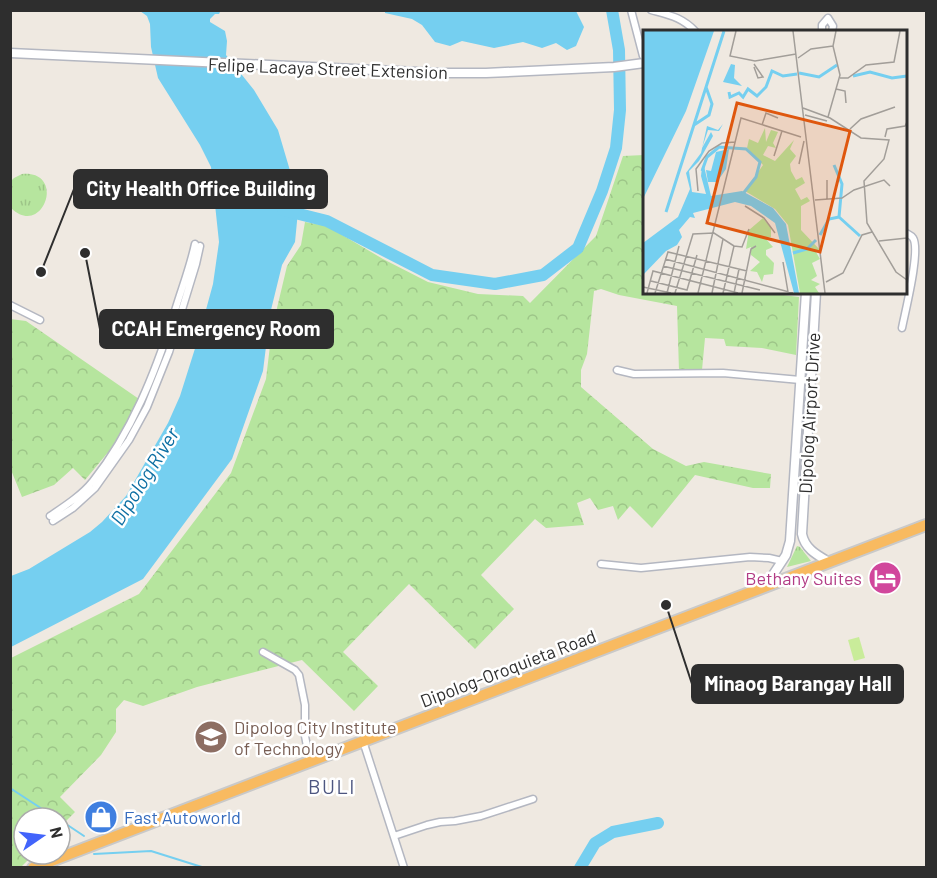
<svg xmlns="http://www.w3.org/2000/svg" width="937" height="878" viewBox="0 0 937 878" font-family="Barlow,sans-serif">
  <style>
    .grass { fill: url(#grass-tufts) }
    .forest { fill: url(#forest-crowns) }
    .pitch { fill: #c9ec9a }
    .water { fill: #75cff0 }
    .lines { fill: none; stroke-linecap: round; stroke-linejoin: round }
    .stream { stroke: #75cff0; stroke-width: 2 }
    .river { stroke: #75cff0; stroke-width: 12 }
    .minor-casing { stroke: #b4b7c1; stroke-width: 9 }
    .secondary-casing { stroke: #b4b7c1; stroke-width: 11 }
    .trunk-casing { stroke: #c9c9c9; stroke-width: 14 }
    .minor { stroke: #fff; stroke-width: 6 }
    .secondary { stroke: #fff; stroke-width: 8 }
    .trunk { stroke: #f8ba60; stroke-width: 10 }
    .labels { text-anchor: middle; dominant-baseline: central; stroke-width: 5; stroke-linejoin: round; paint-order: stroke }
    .street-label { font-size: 18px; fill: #2e2e2e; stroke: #fff }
    .hotel-label { font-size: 18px; fill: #b23c85; stroke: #fff; text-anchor: end }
    .education-label { font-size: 18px; fill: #785e54; stroke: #fff; text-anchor: start }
    .shop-label { font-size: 18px; fill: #366cbe; stroke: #fff; text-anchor: start }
    .water-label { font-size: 20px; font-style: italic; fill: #0d6fa3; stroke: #fff }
    .neighbourhood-label { font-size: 20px; letter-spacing: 1.5px; fill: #4d5680; stroke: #fff }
    .inset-river { fill: none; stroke: #75cff0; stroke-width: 3 }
    .inset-road { fill: none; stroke: #a29e99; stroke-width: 1.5 }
    .view { fill: #df570e; fill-opacity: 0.15; stroke: #df570e; stroke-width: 3 }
    .inset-edge { fill: none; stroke: #2e2e2e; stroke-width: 3 }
    .leader { fill: none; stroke: #2e2e2e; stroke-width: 2 }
    .callout-dot { fill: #2e2e2e; stroke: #fff; stroke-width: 2 }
    .callout { fill: #2e2e2e; stroke: #2e2e2e; stroke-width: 2 }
    .callout-label { font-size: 20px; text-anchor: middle; font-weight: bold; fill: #fff }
  </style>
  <defs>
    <pattern id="grass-tufts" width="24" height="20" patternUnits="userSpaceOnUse" patternTransform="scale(1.5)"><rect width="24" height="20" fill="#b6e59e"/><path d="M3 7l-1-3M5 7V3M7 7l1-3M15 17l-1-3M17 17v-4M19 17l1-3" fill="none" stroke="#9dc588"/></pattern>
    <pattern id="forest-crowns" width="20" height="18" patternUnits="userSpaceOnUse" patternTransform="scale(1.5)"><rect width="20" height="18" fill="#b6e59e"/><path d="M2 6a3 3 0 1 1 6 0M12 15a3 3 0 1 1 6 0" fill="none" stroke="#9dc588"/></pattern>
  </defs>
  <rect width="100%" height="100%" fill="#efe9e1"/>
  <!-- grass -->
  <path class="grass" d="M 22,174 C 67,170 43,239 11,208 L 11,181 L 14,178 Z
    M 797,546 L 800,547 L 811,561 L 787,567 Z"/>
  <!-- forest -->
  <path class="forest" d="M 644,155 L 644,292 L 761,292 L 799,297 L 796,355 L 762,348 L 726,346 L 724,339 L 705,338 L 702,370 L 679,371 L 677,306 L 619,295 L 601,289 L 594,291 L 587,354 L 581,370 L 581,387 L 653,449 L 686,466 L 704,462 L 771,474 L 770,488 L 753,488 L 695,475 L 652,528 L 630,506 L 618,520 L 613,506 L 598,510 L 590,498 L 577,503 L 584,525 L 546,528 L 535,519 L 481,575 L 514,609 L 475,649 L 409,584 L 343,652 L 378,686 L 354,711 L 302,660 L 197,687 L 143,706 L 124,700 L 116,709 L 116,732 L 101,755 L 60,797 L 75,812 L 60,827 L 60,818 L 24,818 L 24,854 L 34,854 L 21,867 L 11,868 L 11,658 L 139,594 L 231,473 L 266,379 L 272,329 L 287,266 L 301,245 L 305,222 L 327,226 L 383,259 L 428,282 L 478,294 L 523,296 L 530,303 L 596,236 L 623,156 Z
    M 10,319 L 26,321 L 139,399 L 114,445 L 85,480 L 73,468 L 54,485 L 22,497 L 11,470 Z"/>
  <!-- pitch -->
  <path class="pitch" d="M 859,637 L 865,658 L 854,661 L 848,640 Z"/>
  <!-- water -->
  <path class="water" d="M 385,10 L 576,11 L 584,27 L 576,46 L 567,50 L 556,43 L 542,48 L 523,42 L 494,48 L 462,41 L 450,46 L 435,42 L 422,25 L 412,19 L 385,13 Z
    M 140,11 L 220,11 L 220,12 L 219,14 L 215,14 L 210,19 L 210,22 L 225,31 L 227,41 L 226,55 L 254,90 L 278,130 L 299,201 L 295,242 L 282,265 L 270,314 L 263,371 L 232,459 L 143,579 L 11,647 L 11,576 L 29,569 L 90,532 L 102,522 L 126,496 L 168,423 L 180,396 L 198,339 L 213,284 L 219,242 L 211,167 L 200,145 L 158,78 L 151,47 L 150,24 L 147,16 Z"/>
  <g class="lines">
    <!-- stream -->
    <path class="stream" d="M 10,788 L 56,818
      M 60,820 L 84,836
      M 94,854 L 151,851 L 205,868"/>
    <!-- river -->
    <path class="river" d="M 283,210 L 327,221 L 432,275 L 495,284 L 543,275 L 578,248 L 602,191 L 616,148 L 620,110 L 619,50 L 612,10
      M 580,868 L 595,843 L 613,832 L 658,823"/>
    <defs>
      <path id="minor" d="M 631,10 L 643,56
        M 651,10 C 669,15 682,17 696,32
        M 822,32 L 822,25 L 828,18 L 833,26 L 832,32
        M 10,305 L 40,320
        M 902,328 C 905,312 921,250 913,238 C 911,235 909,235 906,233
        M 617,370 L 634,374 L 723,373 L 811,381
        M 50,516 C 65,506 82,495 93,481 C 132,432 155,373 174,314 C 181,290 190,268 195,244
        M 53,521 L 73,508 L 95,488 L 129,440 L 147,407 L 169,352 L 196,264 L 200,246
        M 601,564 L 641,568 L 750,557 L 769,558 L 782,561
        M 263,652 L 295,670 L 299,675 L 305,705 L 305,736 L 310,762
        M 363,741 L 404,868
        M 394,836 L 427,825 L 440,822 L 455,821 L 481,816 L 533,799"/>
      <path id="secondary" d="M 10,53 L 439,73 L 486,73 L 614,67 L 644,63
        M 816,292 L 802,534 C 805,549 817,555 829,562
        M 765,587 L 786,555 L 790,541 L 806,292"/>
      <path id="trunk" d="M 33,868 L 926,525"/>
    </defs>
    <!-- minor casing -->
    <use href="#minor" class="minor-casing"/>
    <!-- secondary casing -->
    <use href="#secondary" class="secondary-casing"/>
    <!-- trunk casing -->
    <use href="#trunk" class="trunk-casing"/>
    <!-- minor -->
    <use href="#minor" class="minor"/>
    <!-- secondary -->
    <use href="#secondary" class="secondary"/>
    <!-- trunk -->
    <use href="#trunk" class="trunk"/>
  </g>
  <!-- icons -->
  <defs>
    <symbol id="hotel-disc" viewBox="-11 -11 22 22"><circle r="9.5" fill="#d1479c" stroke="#fff"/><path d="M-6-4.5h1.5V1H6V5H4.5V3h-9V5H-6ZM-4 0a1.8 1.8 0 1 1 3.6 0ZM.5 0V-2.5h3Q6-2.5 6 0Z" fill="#fff"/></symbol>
    <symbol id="university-disc" viewBox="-11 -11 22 22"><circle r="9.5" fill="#8d6e63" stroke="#fff"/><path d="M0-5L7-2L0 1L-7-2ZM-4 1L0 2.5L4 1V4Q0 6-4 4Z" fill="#fff"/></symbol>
    <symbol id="shop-disc" viewBox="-11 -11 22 22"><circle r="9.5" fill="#3f7fe0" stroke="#fff"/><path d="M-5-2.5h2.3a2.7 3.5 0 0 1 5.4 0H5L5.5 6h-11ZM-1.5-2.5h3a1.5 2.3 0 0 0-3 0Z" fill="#fff"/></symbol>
  </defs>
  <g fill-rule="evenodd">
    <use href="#hotel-disc" x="866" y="559" width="38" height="38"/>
    <use href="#university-disc" x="192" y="718" width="38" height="38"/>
    <use href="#shop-disc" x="82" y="798" width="38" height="38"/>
  </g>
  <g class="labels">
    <!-- street labels -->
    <g class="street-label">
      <text transform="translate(328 68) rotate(2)">Felipe Lacaya Street Extension</text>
      <text transform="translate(809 413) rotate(-87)">Dipolog Airport Drive</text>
      <text transform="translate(508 668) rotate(-21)">Dipolog-Oroquieta Road</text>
    </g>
    <!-- hotel labels -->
    <g class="hotel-label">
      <text x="862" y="578">Bethany Suites</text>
    </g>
    <!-- education labels -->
    <g class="education-label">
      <text x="234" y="727">Dipolog City Institute<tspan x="234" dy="21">of Technology</tspan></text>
    </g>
    <!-- shop labels -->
    <g class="shop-label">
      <text x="124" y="817">Fast Autoworld</text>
    </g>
    <!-- water labels -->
    <g class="water-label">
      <text transform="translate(144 476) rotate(-58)">Dipolog River</text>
    </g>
    <!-- neighbourhood labels -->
    <g class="neighbourhood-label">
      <text x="332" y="786">BULI</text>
    </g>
  </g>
  <!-- overview -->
  <g transform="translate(643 30)">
    <rect width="264" height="264" fill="#efe9e1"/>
    <path d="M 122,98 L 123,112 L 128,100 L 135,102 L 130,113 L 133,118 L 125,116 L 120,125 L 132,131 L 151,110 L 147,119 L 153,126 L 147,134 L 148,141 L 153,150 L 159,147 L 162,153 L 152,159 L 158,170 L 164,167 L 167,171 L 158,176 L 158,200 L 177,220 L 173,222 L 177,229 L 169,233 L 174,246 L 168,250 L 177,254 L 172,257 L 176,263 L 157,263 L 145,195 L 132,179 L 102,161 L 120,135 L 104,118 L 106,109 L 115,113 ZM 120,188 L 128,198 L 128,207 L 122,208 L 130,217 L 123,220 L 123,225 L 131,233 L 130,244 L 121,245 L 119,252 L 114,242 L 107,241 L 117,232 L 108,225 L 108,217 L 103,219 L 106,200 Z" fill="#b6e59e"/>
    <path d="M 0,1 L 71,1 L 43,81 L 0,169 ZM 88,34 L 92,35 L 91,48 L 99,56 L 80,52 ZM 80,94 L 76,101 L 65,100 L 59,118 L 68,102 L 70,106 L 56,131 L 46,141 L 49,162 L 63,164 L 58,146 L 59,137 L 61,136 L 68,166 L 99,161 L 130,178 L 143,194 L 156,263 L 151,263 L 132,193 L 108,176 L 92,172 L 50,183 L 52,188 L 47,187 L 36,200 L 39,207 L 34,215 L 23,221 L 0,245 L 0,213 L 35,187 L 47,159 L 43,143 L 58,123 L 64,96 L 75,100 ZM 86,119 L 83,139 L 74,152 L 65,152 L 63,140 L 68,141 L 73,122 Z" fill="#75cff0"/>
    <path class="inset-river" d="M 156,43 L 176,47 L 194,35M 210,46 L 227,42 L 249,48 L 264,46M 86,62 L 87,67 L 96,63 L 100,67 L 105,59 L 114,66 L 123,57 L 129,41 L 140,46 L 154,44M 51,95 L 66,85 L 69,74 L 63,57M 191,135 L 199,154 L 196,187 L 217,206M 59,141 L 64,127 L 76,117 L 103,119 L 117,132 L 113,147 L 99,165M 23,182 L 81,1M 177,205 L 186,189 L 196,187M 150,223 L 164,219 L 173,210"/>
    <path class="inset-road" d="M 93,1 L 87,26 L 112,31 L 153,24M 150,1 L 182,263M 155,28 L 168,19 L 190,16M 111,37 L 115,48 L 120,47 L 111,34M 197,48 L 205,48 L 223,35 L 251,32 L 257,1M 193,59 L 202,61 L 203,73M 160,78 L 187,88 L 218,108 L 246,110 L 241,129 L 221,151 L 224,193 L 253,242 L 264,250M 162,85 L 184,91M 185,87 L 197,45 L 190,16 L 193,1M 119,95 L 123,83 L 135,88M 207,99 L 218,89 L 252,77M 242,107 L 244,99 L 262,96 L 264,92M 131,126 L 139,101M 156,134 L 161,111M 184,150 L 184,170M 55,161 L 53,139 L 66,121 L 79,113 L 92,112M 172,170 L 199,168 L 211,160 L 241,150 L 247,156M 102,176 L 121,188 L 132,203M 236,211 L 264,208M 91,216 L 99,217 L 106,199M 22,229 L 150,263M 140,232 L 145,262M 20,236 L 117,260M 8,251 L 44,260 L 54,225M 183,252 L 200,243 L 219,205 L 229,202M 0,257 L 28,263M 4,263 L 10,241 L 95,263M 12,263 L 25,222 L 104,241M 24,263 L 36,216M 32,263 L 50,204 L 71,203 L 91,216M 55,263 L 98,88 L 158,107M 69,263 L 80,209M 80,263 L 91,216M 91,263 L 96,239M 99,263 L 108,219 L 113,216"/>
    <path class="view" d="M 94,73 L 207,101 L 177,222 L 64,193 Z"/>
    <rect width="264" height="264" class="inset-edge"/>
  </g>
  <!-- callouts -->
  <path class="leader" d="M41 272L74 189M85 253L100 329M666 605L692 684"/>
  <g class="callout-dot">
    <circle cx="41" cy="272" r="6"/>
    <circle cx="85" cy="253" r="6"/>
    <circle cx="666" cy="605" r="6"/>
  </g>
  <g class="callout">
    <rect x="74" y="170" width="253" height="38" rx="6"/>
    <rect x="100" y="310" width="233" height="38" rx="6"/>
    <rect x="692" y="665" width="211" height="38" rx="6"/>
  </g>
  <g class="callout-label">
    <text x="201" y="196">City Health Office Building</text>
    <text x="216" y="336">CCAH Emergency Room</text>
    <text x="798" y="691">Minaog Barangay Hall</text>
  </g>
  <!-- border -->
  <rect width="937" height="878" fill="none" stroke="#2e2e2e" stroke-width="24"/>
  <!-- north arrow -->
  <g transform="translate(42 836) rotate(76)"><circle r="28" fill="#ffffff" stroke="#ababab" stroke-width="1.5"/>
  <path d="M0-4.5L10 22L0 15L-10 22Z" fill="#4264fb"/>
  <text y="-9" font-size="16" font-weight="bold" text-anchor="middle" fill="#2e2e2e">N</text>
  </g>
</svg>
